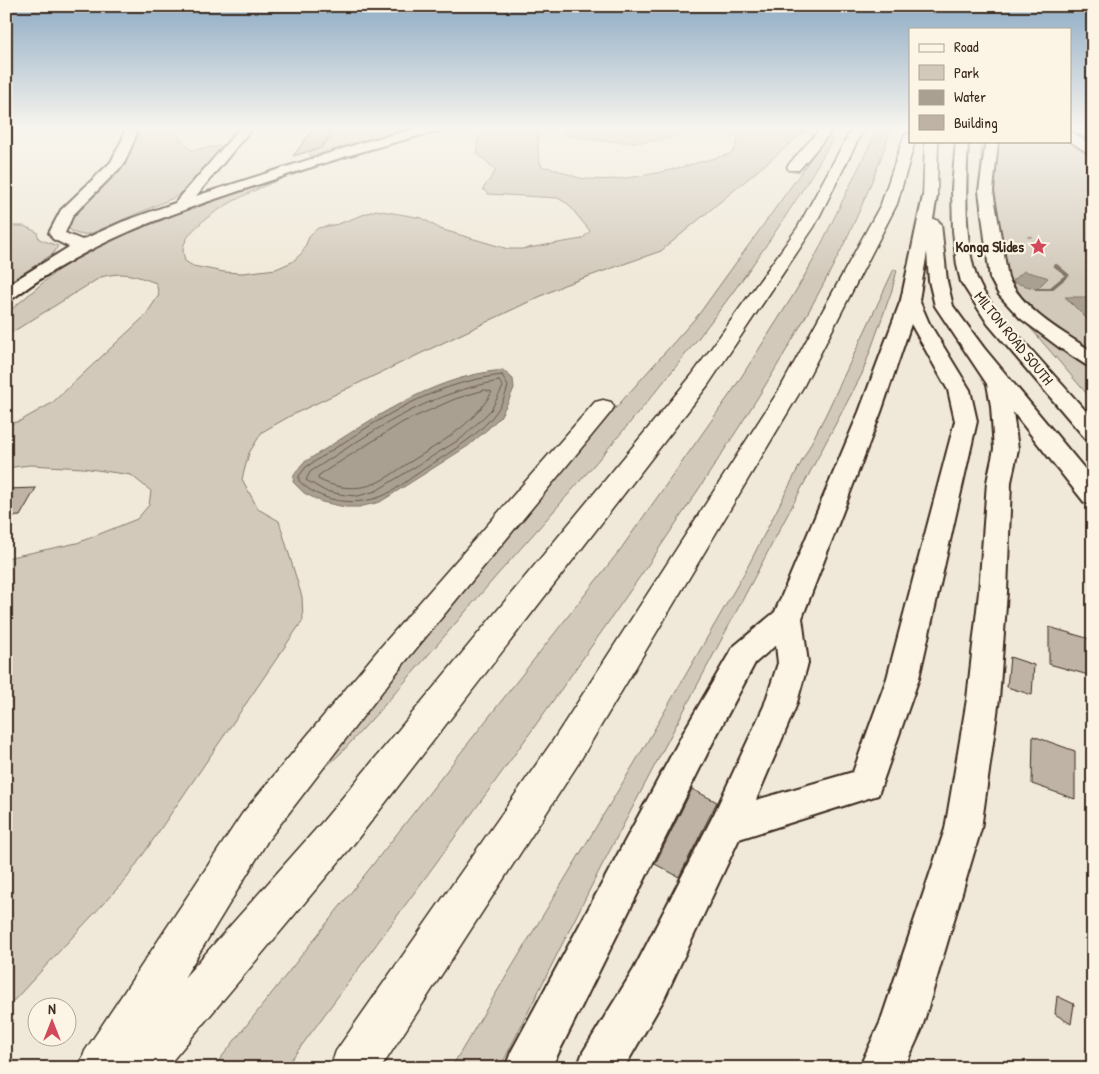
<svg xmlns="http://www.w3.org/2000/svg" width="1099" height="1074" viewBox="0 0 1099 1074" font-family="'Patrick Hand',sans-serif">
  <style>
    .green { fill: #d2c9ba; stroke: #867a6c }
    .water { fill: #aaa091; stroke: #7e7163 }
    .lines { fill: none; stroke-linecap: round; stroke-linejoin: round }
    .shore { stroke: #67594c; stroke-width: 1 }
    .stream { fill: #7e7163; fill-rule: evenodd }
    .building { fill: #beb3a4; stroke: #3b2a1e }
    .minor-casing { stroke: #3b2a1e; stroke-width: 4 }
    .highway-casing { stroke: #3b2a1e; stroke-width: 3 }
    .minor { fill: #fcf5e5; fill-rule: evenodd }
    .highway { fill: #fcf5e5; fill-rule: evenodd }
    .labels { text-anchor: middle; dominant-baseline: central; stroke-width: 4.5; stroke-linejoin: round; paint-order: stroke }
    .far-poi-label { font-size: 15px; font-weight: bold; fill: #3b2a1e; stroke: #fcf5e5; text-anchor: end }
    .far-street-label { font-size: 15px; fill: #3b2a1e; stroke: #fcf5e5 }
  </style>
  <rect width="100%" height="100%" fill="#f0e9d9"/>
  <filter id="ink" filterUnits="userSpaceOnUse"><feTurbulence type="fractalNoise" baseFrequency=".02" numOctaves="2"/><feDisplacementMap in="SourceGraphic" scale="10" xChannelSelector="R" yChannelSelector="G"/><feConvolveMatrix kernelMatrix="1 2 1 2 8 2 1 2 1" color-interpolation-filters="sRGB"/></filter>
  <g filter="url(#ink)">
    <!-- green -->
    <path class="green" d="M 144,128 L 171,128 L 191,150 L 221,146 L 222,148 L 178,196 L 90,234 C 81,235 76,235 69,229 L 74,215 L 81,204 L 104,186 Z
      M 341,128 L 419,128 L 311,156 L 309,154 L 315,147 L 330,139 Z
      M 485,128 L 538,128 C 539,142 536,154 542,167 C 558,167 571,178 586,179 C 634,183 684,166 730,154 L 735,149 L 738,137 L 727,130 L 715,128 L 809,128 L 661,251 L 564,285 L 292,415 L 262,432 L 249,453 L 242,479 L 258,509 L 279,521 L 302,597 L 303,620 L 127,878 L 6,1009 L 6,558 L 77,543 L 137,519 L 149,505 L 151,491 L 131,475 L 83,468 L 30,465 L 6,468 L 6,425 L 20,421 L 52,403 L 145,316 L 159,295 L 156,283 C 134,275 124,271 101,277 L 6,336 L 6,314 L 59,269 L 81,254 L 160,217 L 270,180 L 281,179 C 256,189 187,219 183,249 C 183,253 184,257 185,261 L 193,266 L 224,272 L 243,273 L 276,269 L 292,262 L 302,253 L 310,235 L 318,228 L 338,224 L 376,210 L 422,218 L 440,229 L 508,249 L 522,249 L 582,239 L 590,231 L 568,204 L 558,198 L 488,194 L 483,189 L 496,170 L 478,154 L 477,141 Z
      M 562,128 L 699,128 C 689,130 679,136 669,138 C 636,146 599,141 565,135 Z
      M 878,128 L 891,128 C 863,216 821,292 774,371 C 734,437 691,501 648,565 C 531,735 408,902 285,1068 L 213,1068 L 620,550 L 733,390 L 794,294 L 814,259 Z
      M 1070,128 L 1093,128 L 1093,401 L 1020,316 L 996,281 L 981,183 L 981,141 L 1070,141 Z
      M 831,136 L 832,140 C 743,298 618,439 498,574 C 446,634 395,695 341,753 C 324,770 303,785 285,800 L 409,641 L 699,314 L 823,142 Z
      M 6,226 L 24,226 L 37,232 L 39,239 L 58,246 L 54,253 L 6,285 Z
      M 894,269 L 897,270 L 892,290 L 862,374 L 600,869 L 500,1068 L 451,1068 L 643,749 L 746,570 L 826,414 Z"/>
    <!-- water -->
    <path class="water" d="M 1024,271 L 1046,277 L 1048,278 L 1037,289 L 1012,282 Z
      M 1065,297 L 1093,297 L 1093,323 L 1091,323 Z
      M 503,370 L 513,379 L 514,388 L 508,402 L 500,417 L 489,428 L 468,446 L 380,502 L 359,507 L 345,507 L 322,502 L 304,493 L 293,482 L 294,474 L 303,463 C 366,424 427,377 503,370 Z"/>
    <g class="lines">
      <!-- shore -->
      <path class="shore" d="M 502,375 L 508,386 C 499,427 452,450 420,472 C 406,481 393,493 377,498 C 350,506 319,501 299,481 L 299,476 L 306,467 C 370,426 424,384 502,375 Z
        M 499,381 L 503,387 L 491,410 L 462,438 L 376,491 L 358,496 L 345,495 L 325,491 L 306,480 L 310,472 C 372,432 424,394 499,381 Z
        M 485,390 L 492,392 C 473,425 442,442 410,462 C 396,471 383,482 367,486 C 350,490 333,487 318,479 L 319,475 L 403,422 L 455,399 Z"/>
      <!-- stream -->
      <path class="stream" d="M 1028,236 L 1031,236 L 1033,237 L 1029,238 L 1027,237 Z
        M 1053,264 L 1057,264 L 1070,275 L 1052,290 L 1035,290 L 1035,289 L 1037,288 L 1049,288 L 1065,275 L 1053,266 Z"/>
    </g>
    <!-- building -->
    <path class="building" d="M 314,128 L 335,128 L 321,148 L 293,156 Z
      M 36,488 L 20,516 L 6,517 L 6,489 Z
      M 1049,627 L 1090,639 L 1092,676 L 1049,664 Z
      M 1010,657 L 1034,665 L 1032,695 L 1007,687 Z
      M 1033,736 L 1075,751 L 1075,799 L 1032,784 Z
      M 692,789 L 717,802 L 679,877 L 655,864 Z
      M 1057,996 L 1074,1004 L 1071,1024 L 1055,1014 Z"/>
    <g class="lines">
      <defs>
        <path id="minor" d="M 125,128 L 137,128 L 135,138 L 124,164 L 73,215 L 65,233 L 82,240 L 122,222 L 175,203 L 240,128 L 252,128 L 196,196 L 367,141 L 419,128 L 441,128 L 439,131 C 375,146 313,166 251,187 C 163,216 88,242 12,299 L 6,300 L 6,286 L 69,247 L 53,239 L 49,233 L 61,210 L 111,162 L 123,138 Z
          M 1070,131 L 1093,146 L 1093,156 L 1070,141 Z
          M 956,141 L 968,141 C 966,180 963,246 978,281 C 988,304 1008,324 1024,342 C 1047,368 1070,393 1093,419 L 1093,440 L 1085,438 L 988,324 L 961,282 L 957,265 L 953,231 L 952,188 Z
          M 986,141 L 998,141 L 993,191 L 1008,278 C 1026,313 1061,331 1093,352 L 1093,367 L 1086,365 L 1060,348 L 1020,318 L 999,295 L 990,278 L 979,191 Z
          M 930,192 L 935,193 L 937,196 L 933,219 L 938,221 L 941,224 L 947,281 L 953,306 L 984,348 L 1093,479 L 1093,504 L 1084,502 L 1013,412 L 1018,449 L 1011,482 L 1007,592 L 999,699 L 981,829 L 921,1031 L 904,1068 L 859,1068 L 880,1023 L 945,829 L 967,699 L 979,592 L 987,482 L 994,449 L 991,406 L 987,384 L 935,306 L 929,281 L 927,252 L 919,300 L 929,323 L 970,390 L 977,421 L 919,678 L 878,795 L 739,839 L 664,999 L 624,1068 L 577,1068 L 583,1052 L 634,969 L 714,814 L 764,706 L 778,663 L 776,645 L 755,663 L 711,746 L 551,1068 L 505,1068 L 511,1052 L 687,726 L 733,647 L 775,612 L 859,412 L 901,300 L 923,196 L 925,193 ZM 911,324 L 948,390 L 955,421 L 887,678 L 853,772 L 756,800 L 796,706 L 808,663 L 802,618 L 881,412 Z"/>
        <path id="highway" d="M 821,128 L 834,128 L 799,170 L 789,170 L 787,167 L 789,164 Z
          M 852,128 L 864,128 L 814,227 L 708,385 L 352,846 L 166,1068 L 79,1068 L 85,1051 L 242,814 L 379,649 L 595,402 L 603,400 L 611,402 L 614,407 L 611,412 L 401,667 L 268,840 L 184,978 L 324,820 L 692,375 L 798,227 Z
          M 910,132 L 910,141 L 915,141 L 897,204 L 803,387 L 578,764 L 381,1068 L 330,1068 L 336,1051 L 552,742 L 781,387 L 881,204 L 904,136 Z
          M 925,141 L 938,141 L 937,196 L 935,199 L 925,199 L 923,196 Z"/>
      </defs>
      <!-- minor casing -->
      <use href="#minor" class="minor-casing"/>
      <!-- highway casing -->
      <use href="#highway" class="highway-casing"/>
      <!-- minor -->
      <use href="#minor" class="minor"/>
      <!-- highway -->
      <use href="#highway" class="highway"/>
    </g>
  </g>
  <!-- sky -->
  <linearGradient id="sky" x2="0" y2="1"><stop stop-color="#8facc5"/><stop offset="0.46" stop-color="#f8f5ee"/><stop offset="1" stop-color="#f8f5ee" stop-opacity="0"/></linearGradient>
  <rect width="1099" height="278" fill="url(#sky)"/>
  <!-- icons -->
  <defs>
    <symbol id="sight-bare" viewBox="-9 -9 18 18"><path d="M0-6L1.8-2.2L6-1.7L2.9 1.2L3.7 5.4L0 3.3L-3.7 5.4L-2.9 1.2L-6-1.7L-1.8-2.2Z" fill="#d1495b" stroke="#fcf5e5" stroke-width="2.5" paint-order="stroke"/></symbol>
  </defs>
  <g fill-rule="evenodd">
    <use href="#sight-bare" x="1026" y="234" width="25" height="25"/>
  </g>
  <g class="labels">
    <!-- far-poi labels -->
    <g class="far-poi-label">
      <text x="1024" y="246">Konga Slides</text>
    </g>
    <!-- far-street labels -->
    <g class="far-street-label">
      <text transform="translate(1014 338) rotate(51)">MILTON ROAD SOUTH</text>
    </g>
  </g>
  <!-- margin -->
  <rect width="1099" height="1074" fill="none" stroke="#fcf5e5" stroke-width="25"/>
  <rect x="12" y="12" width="1074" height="1049" fill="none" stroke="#3b2a1e" stroke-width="2" filter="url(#ink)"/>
  <!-- legend -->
  <rect x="909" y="28" width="162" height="115" fill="#fcf5e5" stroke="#afa495"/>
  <rect x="919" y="44" width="25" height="8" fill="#fcf5e5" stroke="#afa495"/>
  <text x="954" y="52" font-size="15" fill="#3b2a1e">Road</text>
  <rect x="919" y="65" width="25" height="15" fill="#d2c9ba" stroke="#afa495"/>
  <text x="954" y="78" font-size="15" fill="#3b2a1e">Park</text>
  <rect x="919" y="90" width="25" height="15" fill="#aaa091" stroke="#afa495"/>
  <text x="954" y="102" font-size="15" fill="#3b2a1e">Water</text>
  <rect x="919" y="115" width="25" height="15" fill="#beb3a4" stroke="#afa495"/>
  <text x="954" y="128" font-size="15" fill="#3b2a1e">Building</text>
  <!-- north arrow -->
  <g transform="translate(52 1022)"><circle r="24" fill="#fcf5e5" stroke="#afa495"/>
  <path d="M0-4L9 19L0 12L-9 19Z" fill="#d1495b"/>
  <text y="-8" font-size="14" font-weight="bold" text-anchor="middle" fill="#3b2a1e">N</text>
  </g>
</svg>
